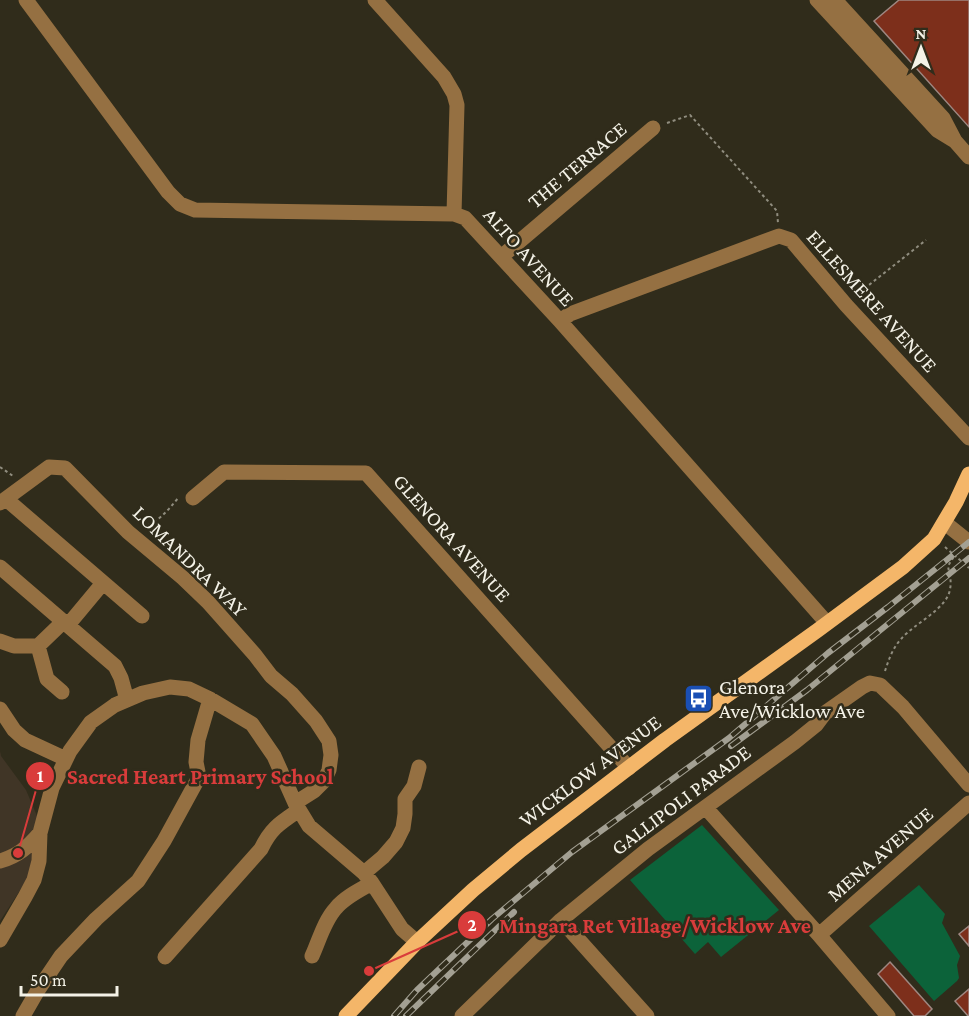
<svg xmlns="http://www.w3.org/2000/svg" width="969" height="1016" viewBox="0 0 969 1016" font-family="'Crimson Pro',serif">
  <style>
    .education { fill: #403526 }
    .green { fill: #0c633a }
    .building { fill: #7d2f1b; stroke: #9e8781; stroke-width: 1.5 }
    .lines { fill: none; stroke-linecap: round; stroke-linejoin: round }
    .path { stroke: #908d7f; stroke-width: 2; stroke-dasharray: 3 3; stroke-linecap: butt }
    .minor { stroke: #957042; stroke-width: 15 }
    .major { stroke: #f4b669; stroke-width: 15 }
    .rail-casing { stroke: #a3a093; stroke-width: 6 }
    .rail { stroke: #302c1b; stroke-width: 4; stroke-dasharray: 11; stroke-linecap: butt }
    .labels { text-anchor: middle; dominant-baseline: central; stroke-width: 5; stroke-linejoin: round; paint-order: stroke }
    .street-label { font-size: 21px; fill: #f4f2e7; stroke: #302c1b }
    .poi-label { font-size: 21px; fill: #f4f2e7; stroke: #302c1b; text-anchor: start }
    .leader { fill: none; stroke: #d93c3b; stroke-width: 2 }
    .callout-dot { fill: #d93c3b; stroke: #302c1b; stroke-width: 2 }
    .mark-label { font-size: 18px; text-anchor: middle; font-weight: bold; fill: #fff }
    .callout-label { font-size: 22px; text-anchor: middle; font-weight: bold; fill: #d93c3b; stroke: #302c1b; stroke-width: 5; stroke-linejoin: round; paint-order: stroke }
  </style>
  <rect width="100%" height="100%" fill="#302c1b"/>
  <!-- education -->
  <path class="education" d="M 0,751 L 1,756 L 26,790 L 43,830 L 32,872 L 0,921 Z"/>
  <!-- green -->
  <path class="green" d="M 702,825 L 779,910 L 721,957 L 708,942 L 695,954 L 630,880 Z
    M 919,885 L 945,914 L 942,923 L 960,956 L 957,965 L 959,978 L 957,981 L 934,1001 L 869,926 Z"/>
  <!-- building -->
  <path class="building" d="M 899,0 L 969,0 L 969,127 L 874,21 Z
    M 969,926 L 969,946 L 959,934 Z
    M 890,962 L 932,1009 L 925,1016 L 914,1016 L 878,974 Z
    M 969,989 L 969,1016 L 968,1016 L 955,1001 Z"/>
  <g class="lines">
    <!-- path -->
    <path class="path" d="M 667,123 L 690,115 L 777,211 L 778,223
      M 855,296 L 926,240
      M 0,467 L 13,476
      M 143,527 C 159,522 168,510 179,497
      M 945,547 L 969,568
      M 885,671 C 889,659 893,647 902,638 C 914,624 948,608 950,589 C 952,581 949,573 948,566 L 958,550"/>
    <!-- minor -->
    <path class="minor" d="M 26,0 L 168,192 L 180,204 L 195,210 L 454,214 L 465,218 L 560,321 L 827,623
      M 375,0 L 444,77 L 454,94 L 457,105 L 454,214
      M 817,0 L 937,130 L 955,141
      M 835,0 L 943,118 L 955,141 L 969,157
      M 501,257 L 653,128
      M 560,321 L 570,314 L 779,236 L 791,240 L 846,305 L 969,438
      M 193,498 L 224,472 L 366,473 L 629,768
      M 6,499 L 142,616
      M 0,503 L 49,467 L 65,468 L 128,532 L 183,578 L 208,602 L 255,655 L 271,676 L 292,694 L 316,721 L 329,741 L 331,755 L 329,770 L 324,781 L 314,791 L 295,803
      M 945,523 L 969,542
      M 0,567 L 115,666 L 121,678 L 127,700
      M 68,625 L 103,583
      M 0,641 L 14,646 L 38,646 L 64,621
      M 38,646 L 47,679 L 62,692
      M 0,709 L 14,730 L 25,740 L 66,759
      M 706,808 L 819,935 L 888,1016
      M 0,861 C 18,856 28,847 40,833
      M 364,873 L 383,857 L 396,842 L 403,828 L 405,814 L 405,799 L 414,786 L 419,767
      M 561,920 L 647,1016
      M 819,935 L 969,803
      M 0,940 L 25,897 L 34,880 L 39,861 L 40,833 L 52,788 L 70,751 L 91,722 L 115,705 L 143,693 L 170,687 L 189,689 L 210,699 L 252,724 L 274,756 L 295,803 L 309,826 L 364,873 L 372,883 L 402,929 L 417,942
      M 312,956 C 319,941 324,921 336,908 C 345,897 360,890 372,883
      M 165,957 L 261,849 C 271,828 280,823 299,810
      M 23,1016 L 38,990 L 61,956 L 96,919 L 138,881 L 164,841 L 199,777 L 196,762 L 198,740 L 210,699
      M 462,1016 L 561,920 L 648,849 L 795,742 L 816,725 L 825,713 L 862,687 L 870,683 L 880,685 L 903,707 L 969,785"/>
    <!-- major -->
    <path class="major" d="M 346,1016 L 417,942 L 473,890 L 521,850 L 665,740 L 818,630 L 903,567 L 934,539 L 956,502 L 969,474"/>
    <defs>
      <path id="rail" d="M 731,746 L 807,690 L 969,558
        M 394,1016 L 417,990 L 492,919 L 572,852 L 729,738 L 828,653 L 888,607 L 969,542
        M 406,1016 L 514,912"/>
    </defs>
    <!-- rail casing -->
    <use href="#rail" class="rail-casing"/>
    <!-- rail -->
    <use href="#rail" class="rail"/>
  </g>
  <!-- icons -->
  <defs>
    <symbol id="bus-square" viewBox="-11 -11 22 22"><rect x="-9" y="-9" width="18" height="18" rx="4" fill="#1a4fb4" stroke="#302c1b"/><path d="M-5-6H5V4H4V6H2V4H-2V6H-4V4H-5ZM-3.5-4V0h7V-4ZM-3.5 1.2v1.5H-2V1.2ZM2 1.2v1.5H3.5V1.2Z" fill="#fff"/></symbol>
  </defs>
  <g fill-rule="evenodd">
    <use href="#bus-square" x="682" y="682" width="33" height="33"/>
  </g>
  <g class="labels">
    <!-- street labels -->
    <g class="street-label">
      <text transform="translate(577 165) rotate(-40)">THE TERRACE</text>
      <text transform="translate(529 257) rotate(48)">ALTO AVENUE</text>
      <text transform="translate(872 301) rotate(48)">ELLESMERE AVENUE</text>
      <text transform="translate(452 538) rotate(48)">GLENORA AVENUE</text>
      <text transform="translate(190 561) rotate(44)">LOMANDRA WAY</text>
      <text transform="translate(590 771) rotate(-37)">WICKLOW AVENUE</text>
      <text transform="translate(681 800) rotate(-37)">GALLIPOLI PARADE</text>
      <text transform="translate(880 854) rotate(-41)">MENA AVENUE</text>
    </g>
    <!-- poi labels -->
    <g class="poi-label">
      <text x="719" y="687">Glenora<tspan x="719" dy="24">Ave/Wicklow Ave</tspan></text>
    </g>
  </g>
  <!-- callouts -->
  <path class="leader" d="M18 853L40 776M369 971L472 925"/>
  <g class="callout-dot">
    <circle cx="18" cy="853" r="6"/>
    <circle cx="369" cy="971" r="6"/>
    <circle cx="40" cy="776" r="15"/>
    <circle cx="472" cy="925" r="15"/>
  </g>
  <g class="mark-label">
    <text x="40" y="782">1</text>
    <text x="472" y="931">2</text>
  </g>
  <g class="callout-label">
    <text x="200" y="784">Sacred Heart Primary School</text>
    <text x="655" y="933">Mingara Ret Village/Wicklow Ave</text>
  </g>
  <!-- north arrow -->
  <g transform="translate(921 48)" stroke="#302c1b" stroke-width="4.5" paint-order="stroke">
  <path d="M0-4.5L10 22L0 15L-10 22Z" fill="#f4f2e7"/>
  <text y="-9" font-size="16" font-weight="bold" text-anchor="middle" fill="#f4f2e7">N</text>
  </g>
  <!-- scale -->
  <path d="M21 986v9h96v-9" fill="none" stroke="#f4f2e7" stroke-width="3"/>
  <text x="30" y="986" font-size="18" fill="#f4f2e7" stroke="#302c1b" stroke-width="4.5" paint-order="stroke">50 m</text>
</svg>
